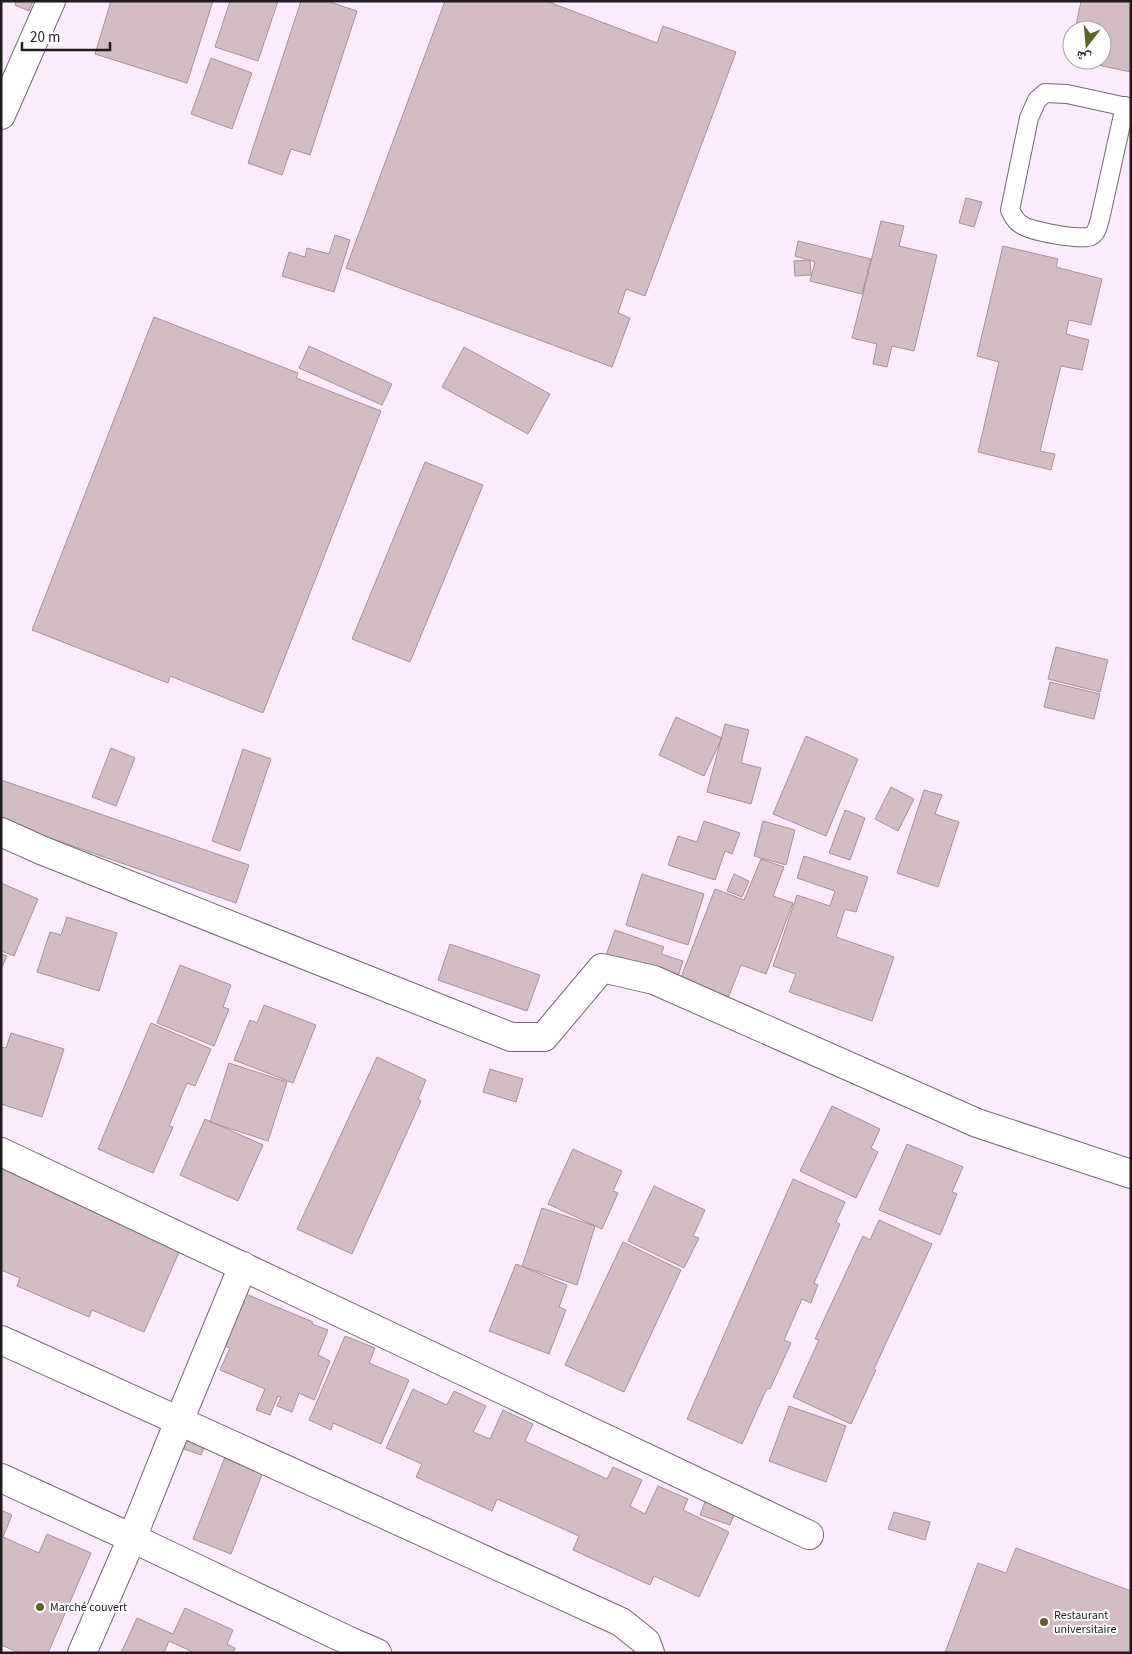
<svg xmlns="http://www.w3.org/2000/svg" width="1132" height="1654" viewBox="0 0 1132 1654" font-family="'Source Sans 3','Noto Naskh Arabic',sans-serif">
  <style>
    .building { fill: #d3bcc4; stroke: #a79199 }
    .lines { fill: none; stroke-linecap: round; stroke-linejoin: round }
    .lane-casing { stroke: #756775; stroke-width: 20 }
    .street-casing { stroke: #756775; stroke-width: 30 }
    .secondary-casing { stroke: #756775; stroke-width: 30 }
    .lane { stroke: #fff; stroke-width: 18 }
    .street { stroke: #fff; stroke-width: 28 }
    .secondary { stroke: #fff; stroke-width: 28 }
    .poi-dot { fill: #65612d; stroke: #fff; stroke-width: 2 }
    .labels { text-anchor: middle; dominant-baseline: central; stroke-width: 4; stroke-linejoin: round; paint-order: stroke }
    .poi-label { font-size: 12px; fill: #211b21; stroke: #fff; text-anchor: start }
  </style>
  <rect width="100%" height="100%" fill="#fcebfc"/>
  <!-- building -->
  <path class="building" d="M 16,1 L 33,1 L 29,11 L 15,5 Z
    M 111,1 L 213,1 L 187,83 L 95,54 Z
    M 230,1 L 278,1 L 258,61 L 215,47 Z
    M 301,1 L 327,1 L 357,11 L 310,155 L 291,149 L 282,175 L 248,163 Z
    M 445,1 L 546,1 L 657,43 L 663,26 L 736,52 L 645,296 L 626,289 L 618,313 L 630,318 L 612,367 L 346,268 Z
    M 1081,1 L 1131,1 L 1131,72 L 1074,60 L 1102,60 L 1102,30 L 1075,30 Z
    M 1072,44 L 1072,60 L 1069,59 Z
    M 211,58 L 252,73 L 232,129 L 191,114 Z
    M 966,198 L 982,202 L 974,227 L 959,223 Z
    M 881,221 L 904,226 L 899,246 L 937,255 L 914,351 L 892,346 L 887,367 L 873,364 L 877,344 L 852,338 Z
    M 335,235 L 350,240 L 334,292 L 282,276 L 289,252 L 305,257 L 307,248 L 329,254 Z
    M 798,241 L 871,259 L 862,294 L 810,281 L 815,262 L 795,256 Z
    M 1003,246 L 1058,259 L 1056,267 L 1102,279 L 1091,325 L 1069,320 L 1066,334 L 1089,340 L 1082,370 L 1061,366 L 1040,451 L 1055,454 L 1051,470 L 978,452 L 999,362 L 977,356 Z
    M 810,260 L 811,275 L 795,276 L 794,261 Z
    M 154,317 L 298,373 L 296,378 L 381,411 L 263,713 L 170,676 L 168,683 L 32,630 Z
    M 309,346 L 392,384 L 382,405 L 299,368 Z
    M 464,347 L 550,394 L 528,434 L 442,387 Z
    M 425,462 L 483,485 L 410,662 L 352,639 Z
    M 1056,647 L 1108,660 L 1100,692 L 1048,679 Z
    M 1050,682 L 1100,694 L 1094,719 L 1044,707 Z
    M 676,717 L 722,738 L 704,776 L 659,755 Z
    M 725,724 L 749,730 L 741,763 L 761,768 L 751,804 L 707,792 Z
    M 806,736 L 858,759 L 826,836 L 773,814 Z
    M 111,748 L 135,758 L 116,806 L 92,797 Z
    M 243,749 L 271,759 L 240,851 L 212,841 Z
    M 1,780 L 249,865 L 236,903 L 1,821 Z
    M 891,787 L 914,799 L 898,831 L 875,819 Z
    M 924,790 L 942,795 L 935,814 L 959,822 L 938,887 L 897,873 Z
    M 845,810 L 865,818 L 850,860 L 829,853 Z
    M 704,821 L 740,833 L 732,854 L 725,851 L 715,880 L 668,865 L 678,836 L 697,842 Z
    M 763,821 L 795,830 L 786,865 L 754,856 Z
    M 804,856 L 868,877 L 856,912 L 845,909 L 836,937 L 894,957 L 872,1021 L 789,992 L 796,974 L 773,966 L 797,895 L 830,906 L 835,891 L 797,878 Z
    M 761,859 L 784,867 L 773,896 L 793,903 L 766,974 L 741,965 L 726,1003 L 678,985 L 715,889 L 744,900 Z
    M 642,874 L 704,894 L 688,945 L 626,925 Z
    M 734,874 L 749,881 L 742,897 L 727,891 Z
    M 1,883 L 38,899 L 14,956 L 1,951 Z
    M 67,917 L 117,933 L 99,991 L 37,972 L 50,932 L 61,935 Z
    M 615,930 L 664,947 L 661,954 L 683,961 L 676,982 L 605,958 Z
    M 450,944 L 540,975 L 527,1011 L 438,980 Z
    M 1,954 L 7,956 L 1,969 Z
    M 180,965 L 231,985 L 223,1007 L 229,1009 L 214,1046 L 157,1023 Z
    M 264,1005 L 316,1025 L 293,1083 L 234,1060 L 250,1020 L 257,1023 Z
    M 151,1023 L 211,1049 L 195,1086 L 187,1083 L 169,1126 L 173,1127 L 153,1173 L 98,1149 Z
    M 11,1033 L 64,1049 L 42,1117 L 1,1104 L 1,1047 L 6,1048 Z
    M 377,1057 L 426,1080 L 418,1099 L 421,1101 L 352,1254 L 297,1229 Z
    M 229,1063 L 287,1082 L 268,1141 L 210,1122 Z
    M 490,1069 L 523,1079 L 516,1102 L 483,1092 Z
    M 832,1106 L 880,1129 L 871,1148 L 878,1152 L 856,1198 L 800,1171 Z
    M 205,1119 L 263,1145 L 238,1201 L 180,1175 Z
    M 907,1144 L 963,1167 L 952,1192 L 957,1194 L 940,1235 L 879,1210 Z
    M 573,1149 L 622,1171 L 613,1191 L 618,1193 L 602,1229 L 548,1204 Z
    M 1,1161 L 184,1241 L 144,1332 L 92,1310 L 89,1317 L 17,1286 L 20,1278 L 1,1270 Z
    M 793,1179 L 845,1202 L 836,1222 L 840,1224 L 814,1283 L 818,1285 L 811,1303 L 802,1299 L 784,1340 L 791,1343 L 770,1389 L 767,1388 L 742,1444 L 687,1419 Z
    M 654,1186 L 705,1210 L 693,1236 L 699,1238 L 684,1268 L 628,1241 Z
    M 542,1208 L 595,1226 L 577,1285 L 522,1266 Z
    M 879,1220 L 932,1244 L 874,1369 L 876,1370 L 851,1424 L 793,1397 L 819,1340 L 815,1339 L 863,1236 L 870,1240 Z
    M 623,1242 L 681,1270 L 624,1392 L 565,1365 Z
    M 516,1264 L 567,1285 L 559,1307 L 566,1310 L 549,1354 L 489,1331 Z
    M 241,1292 L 313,1322 L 312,1324 L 328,1330 L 318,1355 L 330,1361 L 314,1400 L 299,1393 L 292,1412 L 277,1406 L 281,1397 L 278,1396 L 270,1415 L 256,1410 L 265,1389 L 220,1370 L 230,1348 L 219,1344 Z
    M 345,1336 L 375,1348 L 369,1363 L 409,1380 L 381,1444 L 333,1423 L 331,1430 L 309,1420 Z
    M 413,1389 L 447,1405 L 454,1391 L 486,1406 L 473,1432 L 490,1439 L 503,1410 L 533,1424 L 525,1441 L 607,1479 L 613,1467 L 642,1480 L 630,1506 L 645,1514 L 658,1486 L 688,1499 L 683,1510 L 729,1532 L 699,1597 L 654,1576 L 650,1585 L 573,1550 L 579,1536 L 497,1499 L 492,1511 L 416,1477 L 422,1464 L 386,1448 Z
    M 789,1406 L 846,1426 L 826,1482 L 769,1461 Z
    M 181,1430 L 207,1439 L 201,1455 L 176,1446 Z
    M 227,1452 L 265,1467 L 231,1554 L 193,1539 Z
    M 705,1502 L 735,1512 L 730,1525 L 700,1515 Z
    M 1,1510 L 12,1515 L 3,1537 L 39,1553 L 47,1534 L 91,1553 L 48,1653 L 20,1653 L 1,1645 Z
    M 894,1512 L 930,1522 L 925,1540 L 888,1529 Z
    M 1016,1548 L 1131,1591 L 1131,1653 L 945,1653 L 978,1563 L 1006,1573 Z
    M 185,1608 L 233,1630 L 227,1644 L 235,1648 L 233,1653 L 195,1653 L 169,1641 L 164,1653 L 121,1653 L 137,1618 L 173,1634 Z"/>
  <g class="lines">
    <defs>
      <path id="lane" d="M 1125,106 L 1100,219 C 1098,225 1097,233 1091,236 C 1083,241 1029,231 1022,225 C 1016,222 1013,216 1010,210 L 1029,118 L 1037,100 L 1045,93 L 1067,94 L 1131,108"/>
      <path id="street" d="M 1,832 L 41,850 L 511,1037 L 544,1037 L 602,968 L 654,980 L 977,1123 L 1131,1174
        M 1,1152 L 809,1535
        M 243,1266 L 179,1421 L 132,1538 L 347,1640 L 377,1653
        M 1,1340 L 621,1622 L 646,1642 L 650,1653
        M 1,1478 L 132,1538 L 82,1653"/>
      <path id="secondary" d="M 1,115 L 51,1"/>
    </defs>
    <!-- lane casing -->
    <use href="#lane" class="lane-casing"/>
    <!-- street casing -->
    <use href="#street" class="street-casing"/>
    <!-- secondary casing -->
    <use href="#secondary" class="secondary-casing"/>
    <!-- lane -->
    <use href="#lane" class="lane"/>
    <!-- street -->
    <use href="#street" class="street"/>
    <!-- secondary -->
    <use href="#secondary" class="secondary"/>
  </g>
  <!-- markers -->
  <g class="poi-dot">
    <circle cx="40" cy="1607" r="5"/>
    <circle cx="1044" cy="1622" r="5"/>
  </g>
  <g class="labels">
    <!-- poi labels -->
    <g class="poi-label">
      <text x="50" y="1607">Marché couvert</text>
      <text x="1054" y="1615">Restaurant<tspan x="1054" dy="14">universitaire</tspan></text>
    </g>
  </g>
  <!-- border -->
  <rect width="1132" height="1654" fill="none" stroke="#211b21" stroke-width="5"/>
  <!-- north arrow -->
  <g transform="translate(1087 45) rotate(196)"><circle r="24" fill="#ffffff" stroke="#a6a4a6"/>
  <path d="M0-4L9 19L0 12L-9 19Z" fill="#65612d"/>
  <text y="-8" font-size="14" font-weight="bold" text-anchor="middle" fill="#211b21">ش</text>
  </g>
  <!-- scale -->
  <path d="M22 42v8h88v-8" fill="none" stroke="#211b21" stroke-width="2.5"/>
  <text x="30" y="42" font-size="15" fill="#211b21" stroke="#ffffff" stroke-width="4" paint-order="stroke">20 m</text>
</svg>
